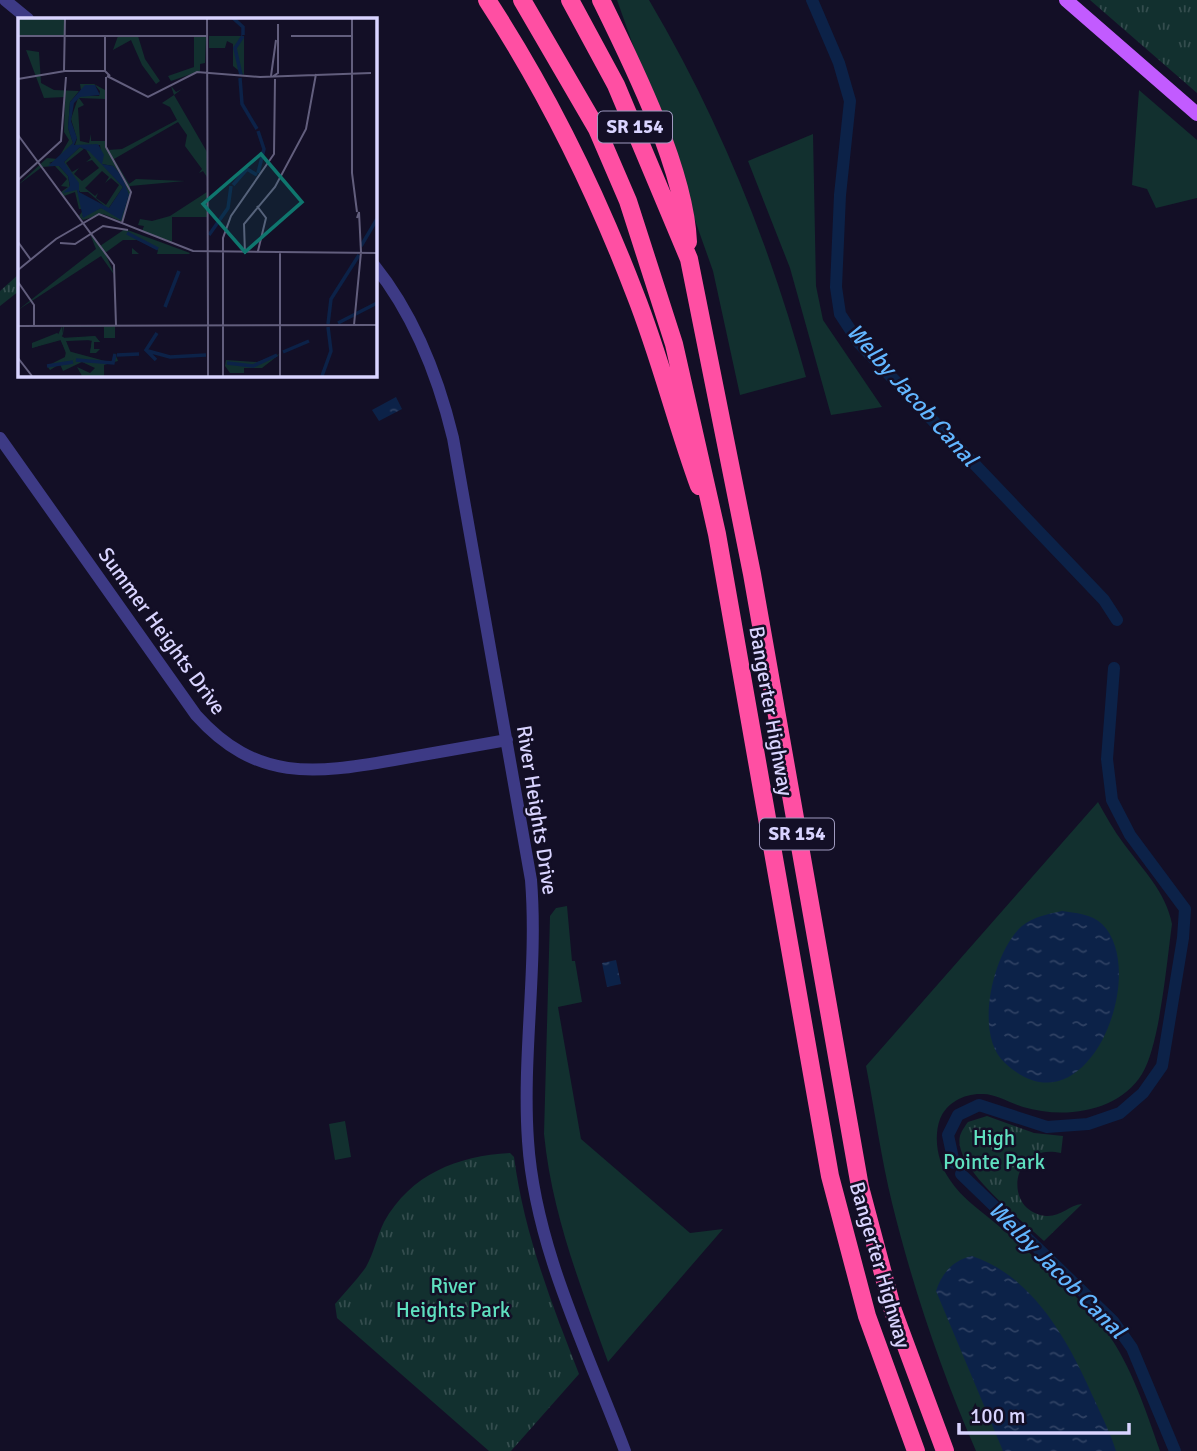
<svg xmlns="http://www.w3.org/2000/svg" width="1197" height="1451" viewBox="0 0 1197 1451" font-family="Signika,sans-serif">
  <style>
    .grass { fill: #12302f }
    .park { fill: url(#park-tufts) }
    .water { fill: url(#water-ripples) }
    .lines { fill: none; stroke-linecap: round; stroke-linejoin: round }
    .canal { stroke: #0c2248; stroke-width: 12 }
    .minor { stroke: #3d3a85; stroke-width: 12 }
    .major { stroke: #c25bff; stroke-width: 14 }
    .highway { stroke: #ff4fa3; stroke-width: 18 }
    .labels { text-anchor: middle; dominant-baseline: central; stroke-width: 5; stroke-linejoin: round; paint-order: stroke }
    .shield { fill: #130f26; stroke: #9e99be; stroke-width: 2 }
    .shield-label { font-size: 19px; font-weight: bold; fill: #d9d4ff }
    .street-label { font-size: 21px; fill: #d9d4ff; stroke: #130f26 }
    .park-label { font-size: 21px; fill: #5fe0c0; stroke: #130f26 }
    .water-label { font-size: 23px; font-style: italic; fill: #62b6ff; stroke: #130f26 }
    .inset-river { fill: none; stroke: #0c2248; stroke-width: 3.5 }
    .inset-road { fill: none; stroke: #625e7d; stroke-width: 2 }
    .view { fill: #0f766e; fill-opacity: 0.15; stroke: #0f766e; stroke-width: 3.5 }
    .inset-edge { fill: none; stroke: #d9d4ff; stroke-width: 3.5 }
  </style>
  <defs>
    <pattern id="park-tufts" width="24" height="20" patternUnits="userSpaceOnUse" patternTransform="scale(1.75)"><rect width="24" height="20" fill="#12302f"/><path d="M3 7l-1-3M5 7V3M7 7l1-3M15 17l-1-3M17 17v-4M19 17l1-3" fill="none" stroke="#344d4e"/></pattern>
    <pattern id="water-ripples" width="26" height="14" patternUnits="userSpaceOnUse" patternTransform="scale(1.75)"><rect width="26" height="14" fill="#0c2248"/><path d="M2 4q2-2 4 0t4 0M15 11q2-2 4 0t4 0" fill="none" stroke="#2f4163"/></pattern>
  </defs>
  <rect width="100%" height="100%" fill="#130f26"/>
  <!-- grass -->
  <path class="grass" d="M 617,0 L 649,0 C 719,118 770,245 806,377 L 740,395 L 713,271 Z
    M 1139,90 L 1197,140 L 1197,198 L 1156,208 L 1147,189 L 1132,185 Z
    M 813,134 L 816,286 L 823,320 L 882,407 L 831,415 L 790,268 L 748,161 Z
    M 1098,802 C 1106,816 1114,831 1124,844 C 1143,870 1166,892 1172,924 C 1167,960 1160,1045 1142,1074 C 1118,1113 1063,1119 1023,1107 C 1010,1103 996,1094 983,1094 C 965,1093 947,1102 940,1119 C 933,1138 938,1164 950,1180 C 962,1199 983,1212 1000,1227 C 1035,1258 1077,1293 1106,1331 C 1131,1365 1146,1411 1160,1451 L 976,1451 C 941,1371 913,1288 892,1203 C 881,1158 875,1112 866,1066 Z
    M 567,906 L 572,961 L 575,961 L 582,1002 L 558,1007 L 581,1139 L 690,1233 L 723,1229 L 608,1362 C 581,1287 552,1215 544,1134 L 550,916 L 556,908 Z
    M 345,1121 L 351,1157 L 335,1160 L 329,1124 Z"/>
  <!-- park -->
  <path class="park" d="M 1090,0 L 1197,0 L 1197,93 Z
    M 19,274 L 19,291 L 0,306 L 0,291 Z
    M 987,1116 L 1034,1133 L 1063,1136 L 1061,1153 C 1010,1141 1002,1212 1046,1216 C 1061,1217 1069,1205 1082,1204 L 1044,1241 C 1023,1221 952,1167 960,1136 C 961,1132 965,1126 968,1122 Z
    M 510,1153 L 514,1157 C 524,1233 551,1302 579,1374 L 511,1451 L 489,1451 L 337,1318 L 335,1304 C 345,1292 357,1280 366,1267 C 374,1253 377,1236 384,1222 C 411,1174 457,1156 510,1153 Z"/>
  <!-- water -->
  <path class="water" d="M 396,397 L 402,409 L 379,421 L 372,410 Z
    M 1062,911 C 1075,913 1092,914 1102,924 C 1151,972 1086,1139 1005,1063 C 973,1035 993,951 1022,926 C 1033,917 1048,914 1062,911 Z
    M 616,960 L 621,984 L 607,987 L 602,963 Z
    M 972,1256 C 1035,1277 1070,1344 1095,1401 C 1102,1417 1111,1434 1116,1451 L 1003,1451 L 936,1291 C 942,1273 953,1260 972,1256 Z"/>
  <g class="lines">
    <!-- canal -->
    <path class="canal" d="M 812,0 L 839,63 L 850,101 L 840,195 L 836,287 L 840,314 L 859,343 L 1104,600 L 1117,620
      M 954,1163 L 948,1135 L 958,1115 L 979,1105 L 1047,1127 L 1088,1124 L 1120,1113 L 1143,1093 L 1162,1066 L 1183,938 L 1185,909 L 1130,835 L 1112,800 L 1107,759 L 1114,668
      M 961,1174 L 1113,1321 L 1132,1348 L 1175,1451"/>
    <!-- minor -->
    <path class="minor" d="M 5,0 L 28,19
      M 374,265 C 415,316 438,376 453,438 L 531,880 C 538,967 522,1054 528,1141 C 535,1248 588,1352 625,1451
      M 0,438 L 196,715 C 256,782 314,774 394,760 C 432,753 469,747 507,740"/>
    <!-- major -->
    <path class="major" d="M 1066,0 L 1197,114"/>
    <!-- highway -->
    <path class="highway" d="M 487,0 C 547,92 596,192 635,294 C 660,357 676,423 699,486
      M 522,0 L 597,129 L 628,201 L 674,344 L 717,534 L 830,1176 L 867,1316 L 916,1451
      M 570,0 L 616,85 L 689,259 L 752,574 L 860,1187 L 893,1311 L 945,1451
      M 601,0 C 633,65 685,170 688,242"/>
  </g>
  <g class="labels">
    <!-- shield labels -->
    <g class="shield">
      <rect x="598" y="111.5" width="74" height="31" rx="5"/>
      <rect x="760" y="818.5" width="74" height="31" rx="5"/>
    </g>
    <g class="shield-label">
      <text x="635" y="127">SR 154</text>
      <text x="797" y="834">SR 154</text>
    </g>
    <!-- street labels -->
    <g class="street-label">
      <text transform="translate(162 631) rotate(54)">Summer Heights Drive</text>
      <text transform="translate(771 711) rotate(80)">Bangerter Highway</text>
      <text transform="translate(537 810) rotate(81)">River Heights Drive</text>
      <text transform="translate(880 1265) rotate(74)">Bangerter Highway</text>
    </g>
    <!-- park labels -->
    <g class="park-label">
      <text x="994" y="1138">High<tspan x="994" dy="24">Pointe Park</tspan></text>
      <text x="453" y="1286">River<tspan x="453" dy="24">Heights Park</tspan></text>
    </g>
    <!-- water labels -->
    <g class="water-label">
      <text transform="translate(912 395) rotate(48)">Welby Jacob Canal</text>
      <text transform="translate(1057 1270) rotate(45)">Welby Jacob Canal</text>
    </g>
  </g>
  <!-- overview -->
  <g transform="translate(18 18)">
    <rect width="359" height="359" fill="#130f26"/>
    <path d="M 191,18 L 226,18 L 226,57 L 215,48 L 215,26 L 209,23 L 207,30 L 191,30 ZM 45,308 L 97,308 L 97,320 L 86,320 L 86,309 L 46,309 L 45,316 L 43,320 L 77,318 L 82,324 L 76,324 L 76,331 L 82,331 L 78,335 L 72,335 L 74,323 L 66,321 L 48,323 L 50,333 L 87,343 L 94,343 L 97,335 L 100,343 L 86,347 L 86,358 L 64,358 L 59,349 L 72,355 L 77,350 L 64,344 L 45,353 L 42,346 L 32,352 L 29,348 L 49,338 L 43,322 L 14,330 L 14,325 L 39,319 L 44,308 L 44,316 ZM 262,336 L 244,350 L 226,350 L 226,355 L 212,355 L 207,348 L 208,342 L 239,344 Z" fill="#12302f"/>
    <path d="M 0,0 L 46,0 L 46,17 L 0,17 ZM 100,18 L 120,18 L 127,41 L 142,63 L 138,66 L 124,47 L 113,22 L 95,32 ZM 176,18 L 188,19 L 187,45 L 182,46 L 182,53 L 153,63 L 150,58 L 176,49 ZM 8,32 L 21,34 L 23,65 L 36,72 L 61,73 L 52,84 L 50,110 L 55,125 L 42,141 L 31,145 L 41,148 L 50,158 L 52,170 L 59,172 L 66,191 L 67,195 L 64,198 L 83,190 L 104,197 L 110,181 L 104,158 L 95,148 L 84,146 L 82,127 L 57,127 L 59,121 L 53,101 L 60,80 L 63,78 L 81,78 L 82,73 L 77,67 L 63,72 L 62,66 L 76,66 L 87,72 L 87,81 L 61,80 L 66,87 L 60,90 L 62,123 L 71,125 L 73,116 L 73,123 L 87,123 L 90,132 L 104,131 L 159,102 L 152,89 L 144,85 L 156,77 L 153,68 L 158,74 L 164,71 L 156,77 L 189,134 L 189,159 L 185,153 L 181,155 L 184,151 L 167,128 L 169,117 L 160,104 L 96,141 L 111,166 L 118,161 L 167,163 L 112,168 L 112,176 L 105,204 L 85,196 L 65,202 L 61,198 L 66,191 L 61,191 L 57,174 L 46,178 L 43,174 L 50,169 L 43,168 L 49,161 L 37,148 L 24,149 L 0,167 L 29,140 L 40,141 L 51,122 L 46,114 L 47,79 L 26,80 ZM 62,129 L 72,133 L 105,169 L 90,191 L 70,174 L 62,174 L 46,144 ZM 67,130 L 73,140 L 68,144 L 74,142 L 81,150 L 64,163 L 56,156 L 61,150 L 54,154 L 48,145 ZM 84,153 L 91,159 L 87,165 L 93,160 L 101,167 L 88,187 L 78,180 L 80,175 L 77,178 L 67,170 ZM 189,174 L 189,199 L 154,199 L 154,224 L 124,213 L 126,208 L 120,207 L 122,201 L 134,203 L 152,198 ZM 107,211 L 172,235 L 171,236 L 114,236 L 114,230 L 121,236 L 139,236 L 140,232 L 119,222 L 105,222 L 87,235 L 97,258 L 83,238 L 0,292 L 78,231 L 72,216 L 82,228 ZM 39,315 L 48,321 L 77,318 L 82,324 L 76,324 L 76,331 L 81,332 L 72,335 L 74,322 L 48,323 L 57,345 L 46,343 L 48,334 L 42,321 L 14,330 L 14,325 Z" fill="#12302f" fill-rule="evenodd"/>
    <path d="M 67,67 L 77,67 L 82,77 L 62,79 L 56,85 L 53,103 L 59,120 L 56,127 L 80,126 L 86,137 L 84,146 L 95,148 L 104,158 L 111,177 L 103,202 L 83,190 L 65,200 L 59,172 L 45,175 L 52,168 L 50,158 L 41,148 L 30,148 L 55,125 L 50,110 L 52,84 ZM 62,129 L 71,133 L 105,169 L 91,190 L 61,174 L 61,165 L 46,144 Z" fill="#0c2248" fill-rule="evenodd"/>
    <path class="inset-river" d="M 215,0 L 225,9 L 225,17M 223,57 L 217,30 L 225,18M 222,60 L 224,86 L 239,111M 240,113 L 246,131 L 240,155M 215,167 L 229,151 L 239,157M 109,215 L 140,231M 191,217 L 210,190 L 213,168M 343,228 L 359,201M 147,289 L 161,253M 320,305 L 359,285M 310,306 L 313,281 L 341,237M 130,333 L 152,339 L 188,337M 265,334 L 291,323M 99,337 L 121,336M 58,342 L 95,345 L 97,336M 138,342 L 128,332 L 139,315M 209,345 L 235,348 L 259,337M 29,348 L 55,344M 304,358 L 313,333 L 310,309"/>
    <path class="inset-road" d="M 189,0 L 190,307M 334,0 L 334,155 L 339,194M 0,18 L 189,18M 273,18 L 334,18M 46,53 L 47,0M 87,53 L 87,18M 89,58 L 130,79 L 179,54 L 242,59 L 353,55M 253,58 L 258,22M 88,59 L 88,129 L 113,174 L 104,205M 254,59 L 260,55 L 260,6M 0,61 L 47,53 L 87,53 L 92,58M 0,117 L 96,247 L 98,307M 0,162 L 43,123 L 48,59M 239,188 L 248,200 L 240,233M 0,224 L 13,242M 42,225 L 57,226 L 85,208 L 110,212M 262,235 L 262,358M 227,236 L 226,206 L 257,169 L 288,111 L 298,56M 0,252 L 38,221 L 81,196 L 175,233 L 359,235M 0,264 L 16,287 L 16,307M 336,307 L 343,234 L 341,194 L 339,200M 0,308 L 359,307M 190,308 L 190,358M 0,340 L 14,358M 205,358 L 205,220 L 213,198 L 256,136 L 257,61"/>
    <path class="view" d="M 243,136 L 284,184 L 227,234 L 185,186 Z"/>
    <rect width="359" height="359" class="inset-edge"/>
  </g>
  <!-- scale -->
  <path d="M959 1423v10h170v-10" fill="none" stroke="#d9d4ff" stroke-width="3.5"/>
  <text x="970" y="1423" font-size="21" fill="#d9d4ff" stroke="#130f26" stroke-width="5" paint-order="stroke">100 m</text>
</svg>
